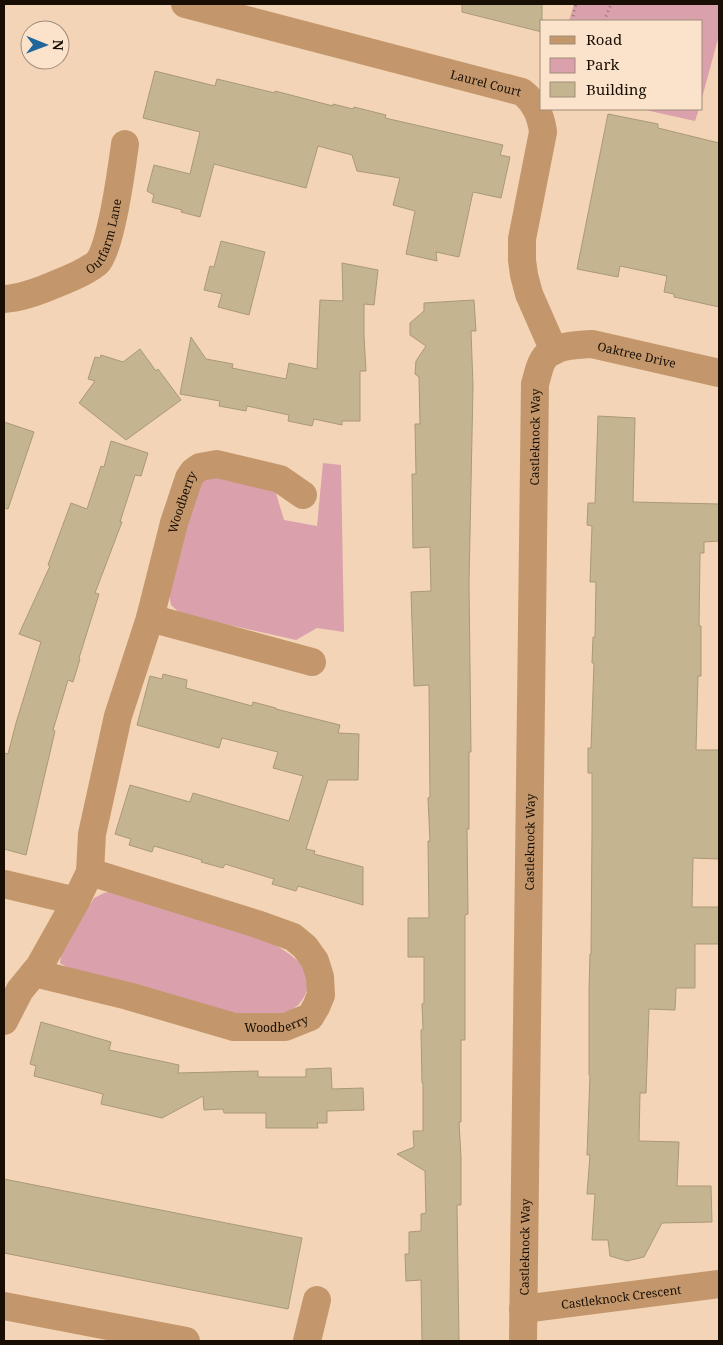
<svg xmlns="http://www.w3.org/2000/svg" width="723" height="1345" viewBox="0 0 723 1345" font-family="'Noto Serif',serif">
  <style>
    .green { fill: #daa0ab }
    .building { fill: #c5b490; stroke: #aa9976 }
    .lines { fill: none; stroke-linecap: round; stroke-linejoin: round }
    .path { stroke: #8f7a65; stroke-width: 3; stroke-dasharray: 1 4; stroke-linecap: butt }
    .minor { stroke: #c3976b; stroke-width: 28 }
    .labels { text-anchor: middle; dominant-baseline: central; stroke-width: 4; stroke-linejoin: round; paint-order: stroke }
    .street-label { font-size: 12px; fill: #180e04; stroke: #fbe2ca }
  </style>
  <rect width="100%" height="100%" fill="#f3d4b6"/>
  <!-- green -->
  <path class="green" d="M 574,4 L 719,4 L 719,35 L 702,98 L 702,21 L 569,21 Z
    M 641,109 L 699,109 L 695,121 Z
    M 323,463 L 341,465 L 344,632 L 317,628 L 296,640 L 181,614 L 171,605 L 169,593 L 192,500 L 204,479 L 216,475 L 275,490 L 284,520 L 317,526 Z
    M 114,891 C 139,899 164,906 190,914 C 221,924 342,953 299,1004 C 286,1019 247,1017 229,1015 C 212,1013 194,1005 178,1000 C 141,990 105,979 68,968 L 60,963 L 61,955 L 65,945 L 94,898 L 104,893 Z"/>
  <!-- building -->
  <path class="building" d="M 462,4 L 542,4 L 542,32 L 462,12 Z
    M 155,71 L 215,86 L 217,79 L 275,93 L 275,91 L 333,106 L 333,104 L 353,109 L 354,107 L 386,115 L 385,118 L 503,145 L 500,155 L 510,157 L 501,198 L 473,192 L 459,257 L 436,252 L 437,261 L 406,254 L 415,211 L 393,205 L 400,178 L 357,171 L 352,155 L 318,146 L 306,188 L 214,164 L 200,217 L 181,212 L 182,210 L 152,202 L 154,195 L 147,191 L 154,165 L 190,174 L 200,132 L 143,118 Z
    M 608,114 L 658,124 L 658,128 L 719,143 L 719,307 L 674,297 L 674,294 L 664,292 L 667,276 L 620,266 L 618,277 L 577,269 Z
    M 221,241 L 265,252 L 249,315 L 218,307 L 222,294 L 204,290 L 210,266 L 214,267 Z
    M 342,263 L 378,270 L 374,305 L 364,304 L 364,336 L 366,371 L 360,371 L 360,421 L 342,421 L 342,425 L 314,419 L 312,426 L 288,421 L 289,415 L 247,406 L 246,411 L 219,406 L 220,401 L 180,394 L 191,337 L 206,359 L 233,364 L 232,368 L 286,379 L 289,363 L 317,369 L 320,300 L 343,301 Z
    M 474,300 L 476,331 L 471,331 L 473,386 L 469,583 L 471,752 L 469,752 L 469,829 L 467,829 L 468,914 L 465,915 L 465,1040 L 461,1040 L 461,1122 L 459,1122 L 461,1157 L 461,1205 L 457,1205 L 459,1341 L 422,1341 L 421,1280 L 406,1281 L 405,1254 L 409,1254 L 409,1232 L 421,1231 L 421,1214 L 426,1213 L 425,1171 L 397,1154 L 414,1147 L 413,1131 L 423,1131 L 423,1083 L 422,1083 L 421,1030 L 423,1029 L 422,1004 L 424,1003 L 424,957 L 408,957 L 408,918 L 429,918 L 428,841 L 430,841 L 428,798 L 430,797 L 429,685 L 414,686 L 411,592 L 431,591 L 430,547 L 413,548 L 412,474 L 416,474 L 415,424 L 420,424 L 419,377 L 415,374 L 416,361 L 426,346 L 410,335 L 410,323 L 424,311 L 424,303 Z
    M 140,349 L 156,371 L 158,369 L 181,400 L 126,440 L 79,403 L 95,381 L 88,379 L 95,357 L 100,358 L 101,355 L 123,362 Z
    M 598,416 L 635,418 L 633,502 L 719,504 L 719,541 L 704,542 L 704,553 L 700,553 L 699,626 L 701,626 L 701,676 L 698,676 L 696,750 L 719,750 L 719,859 L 693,858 L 692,907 L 719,907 L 719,944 L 695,944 L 695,988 L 676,988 L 675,1010 L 649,1009 L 646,1093 L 640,1093 L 639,1141 L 679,1142 L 677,1186 L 711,1186 L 712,1222 L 662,1223 L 644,1257 L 627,1261 L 610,1256 L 608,1240 L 592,1240 L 595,1194 L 587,1194 L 590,1155 L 587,1155 L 590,1075 L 589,1075 L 589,990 L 590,954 L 591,954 L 592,833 L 592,773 L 588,773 L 588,748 L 591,748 L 594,663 L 592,663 L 593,637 L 595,637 L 596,582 L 590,582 L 592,526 L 587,525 L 588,503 L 595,503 Z
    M 4,422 L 34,432 L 8,509 L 4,508 Z
    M 111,441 L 148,453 L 141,476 L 135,475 L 120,522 L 122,522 L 95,593 L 99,594 L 79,658 L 80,659 L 73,682 L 68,680 L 53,730 L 55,731 L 26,855 L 4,849 L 4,753 L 8,754 L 16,723 L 41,642 L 19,634 L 50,566 L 48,565 L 71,503 L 87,509 L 101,466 L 104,467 Z
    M 163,674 L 187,680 L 186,688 L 252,706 L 253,702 L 276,708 L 276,709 L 340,725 L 338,733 L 359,734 L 358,780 L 328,780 L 306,849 L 315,851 L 314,854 L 363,867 L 363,905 L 298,886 L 296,891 L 272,884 L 274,879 L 225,864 L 223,868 L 201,862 L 202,860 L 154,846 L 152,852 L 129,845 L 131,839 L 115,834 L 130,785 L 190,802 L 193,793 L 289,821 L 303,776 L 273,768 L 278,752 L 222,738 L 219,748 L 137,725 L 150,676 L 162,679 Z
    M 41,1022 L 111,1042 L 109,1050 L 179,1065 L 178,1073 L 258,1071 L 258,1077 L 306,1077 L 306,1069 L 331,1068 L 332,1089 L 363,1088 L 364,1110 L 327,1111 L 327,1123 L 317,1123 L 318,1128 L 266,1128 L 266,1113 L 224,1113 L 223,1109 L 204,1110 L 203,1096 L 162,1118 L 101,1104 L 103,1094 L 34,1076 L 36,1066 L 30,1064 Z
    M 4,1179 L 302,1238 L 288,1309 L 4,1253 Z"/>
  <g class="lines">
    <!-- path -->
    <path class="path" d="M 572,21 L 576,4
      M 604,21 L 611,4"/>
    <!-- minor -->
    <g class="minor">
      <path id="s1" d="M 185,4 L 522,92 C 535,102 541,115 543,132 L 522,239 L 522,260 L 524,275 L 529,294 L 554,351"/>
      <path id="s2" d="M 4,299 C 21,298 40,291 56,284 C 69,279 86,272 97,263 C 111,250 122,166 125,144"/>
      <path d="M 150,618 L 312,662"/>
      <path d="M 4,884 L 76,901"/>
      <path id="s3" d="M 34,973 L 128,996 L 234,1027 L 285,1027 L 310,1017 L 316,1007 L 321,995 L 320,977 L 315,961 L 305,947 L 293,937 L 257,924 L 90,872"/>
      <path id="s4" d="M 4,1021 L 20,990 L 39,967 L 76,901 L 90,872 L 92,834 L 118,716 L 150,618 L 174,523 L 189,478 L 193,472 L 200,467 L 217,464 L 280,479 L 303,495"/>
      <path d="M 4,1306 L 186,1341"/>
      <path id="s5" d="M 523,1309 L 719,1284"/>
      <path d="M 307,1341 L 317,1300"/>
      <path id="s6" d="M 523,1341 L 535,384 C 538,375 539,364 545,357 C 556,345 577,345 592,344 L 719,373"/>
    </g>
  </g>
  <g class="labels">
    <!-- street labels -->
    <g class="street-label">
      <text stroke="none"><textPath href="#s1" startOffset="311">Laurel Court</textPath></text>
      <text stroke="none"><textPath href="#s2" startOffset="128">Outfarm Lane</textPath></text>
      <text stroke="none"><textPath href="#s6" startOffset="1082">Oaktree Drive</textPath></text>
      <text stroke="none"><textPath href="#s6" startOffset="904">Castleknock Way</textPath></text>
      <text stroke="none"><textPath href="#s4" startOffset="555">Woodberry</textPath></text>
      <text stroke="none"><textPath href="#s6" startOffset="499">Castleknock Way</textPath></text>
      <text stroke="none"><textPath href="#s3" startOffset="250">Woodberry</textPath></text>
      <text stroke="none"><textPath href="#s6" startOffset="94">Castleknock Way</textPath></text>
      <text stroke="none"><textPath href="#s5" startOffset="99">Castleknock Crescent</textPath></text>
    </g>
  </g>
  <!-- border -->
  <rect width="723" height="1345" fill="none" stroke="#180e04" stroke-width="10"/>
  <!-- legend -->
  <rect x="540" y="20" width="162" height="90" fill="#fbe2ca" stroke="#a08d7b"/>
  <rect x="550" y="36" width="25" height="8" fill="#c3976b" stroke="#a08d7b"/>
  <text x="586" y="45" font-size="15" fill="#180e04">Road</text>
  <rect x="550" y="58" width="25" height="15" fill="#daa0ab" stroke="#a08d7b"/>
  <text x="586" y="70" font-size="15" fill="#180e04">Park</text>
  <rect x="550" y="82" width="25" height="15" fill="#c5b490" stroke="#a08d7b"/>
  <text x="586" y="95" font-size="15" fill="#180e04">Building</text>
  <!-- north arrow -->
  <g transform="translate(45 45) rotate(91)"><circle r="24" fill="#fbe2ca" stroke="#a08d7b"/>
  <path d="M0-4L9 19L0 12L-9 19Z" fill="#20669a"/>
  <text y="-8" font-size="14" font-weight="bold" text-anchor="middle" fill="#180e04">N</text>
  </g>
</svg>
